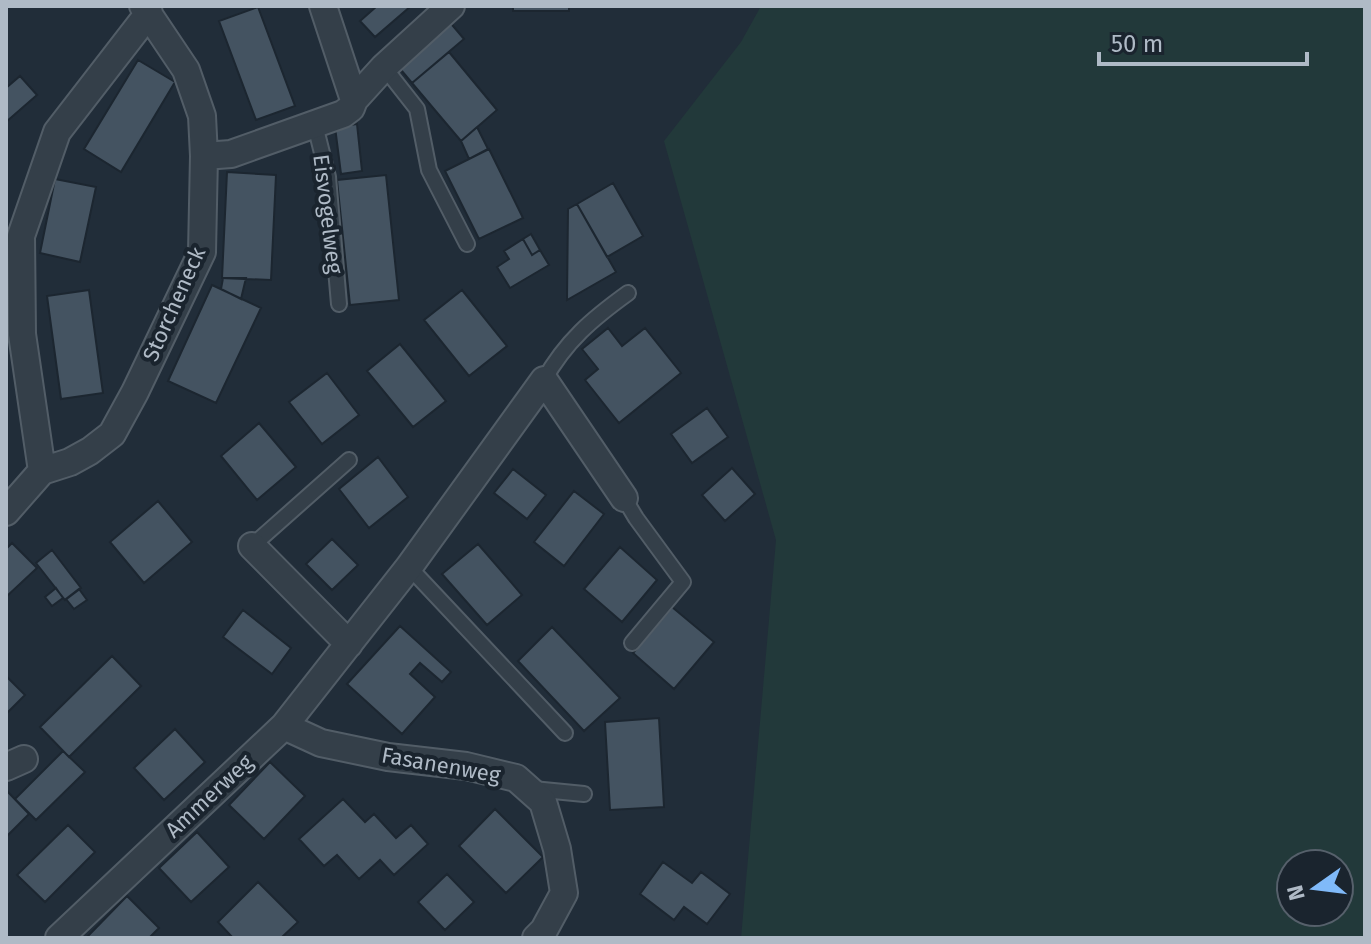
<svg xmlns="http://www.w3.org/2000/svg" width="1371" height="944" viewBox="0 0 1371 944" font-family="'Fira Sans',sans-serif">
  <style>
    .green { fill: #22393a; fill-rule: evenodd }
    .building { fill: #445361; stroke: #1c2630; stroke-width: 2 }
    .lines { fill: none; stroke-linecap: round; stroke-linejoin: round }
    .lane-casing { stroke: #525d67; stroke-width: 18 }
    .street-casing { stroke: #525d67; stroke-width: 30 }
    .lane { stroke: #343f49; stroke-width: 14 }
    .street { stroke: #343f49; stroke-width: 26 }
    .labels { text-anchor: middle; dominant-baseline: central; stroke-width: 8; stroke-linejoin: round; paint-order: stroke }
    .street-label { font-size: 22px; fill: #afbac6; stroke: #1a242e }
  </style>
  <rect width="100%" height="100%" fill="#212d39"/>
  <!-- green -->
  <path class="green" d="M 761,6 L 1365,6 L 1365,938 L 741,938 L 776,540 L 664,141 L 741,42 ZM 1291,864 L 1339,864 L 1339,912 L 1291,912 Z"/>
  <!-- building -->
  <path class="building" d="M 377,6 L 411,6 L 375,37 L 360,21 Z
    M 513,6 L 569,6 L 569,11 L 513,11 Z
    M 258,7 L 295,106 L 256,120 L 219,21 Z
    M 448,20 L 464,39 L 412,83 L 396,64 Z
    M 449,52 L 497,110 L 461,141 L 412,83 Z
    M 138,60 L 175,82 L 121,172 L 84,149 Z
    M 20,76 L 37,95 L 6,122 L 6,88 Z
    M 357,124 L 362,171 L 341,174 L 335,127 Z
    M 477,127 L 488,149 L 469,159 L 461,141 Z
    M 489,149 L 523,218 L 479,239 L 445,171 Z
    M 227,172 L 276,175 L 271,280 L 222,278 Z
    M 386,175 L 399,300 L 350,305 L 337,180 Z
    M 55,179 L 96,187 L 80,262 L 40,253 Z
    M 613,183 L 643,236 L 607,257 L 577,204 Z
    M 577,204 L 616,272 L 567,300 L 568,209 Z
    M 531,234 L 540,250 L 532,255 L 523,239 Z
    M 523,239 L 532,255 L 540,250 L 549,265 L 510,288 L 497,267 L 509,259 L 504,251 Z
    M 223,278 L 246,278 L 241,299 L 221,289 Z
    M 212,285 L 261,308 L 216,403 L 168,381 Z
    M 89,290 L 103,393 L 61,399 L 47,296 Z
    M 462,290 L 507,346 L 469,376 L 424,320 Z
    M 608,328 L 622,346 L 645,328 L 681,373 L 619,423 L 585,380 L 598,369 L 582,349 Z
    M 400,344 L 446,401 L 413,427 L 367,371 Z
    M 327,373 L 359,415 L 322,444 L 289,402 Z
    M 707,408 L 728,437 L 692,463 L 671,434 Z
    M 259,423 L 296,467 L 257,500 L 221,456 Z
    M 378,457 L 408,497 L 369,528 L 339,489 Z
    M 732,468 L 755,494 L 725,521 L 702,495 Z
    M 513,469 L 546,495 L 527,519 L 494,493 Z
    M 574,491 L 604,514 L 564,566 L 534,542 Z
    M 158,501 L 192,542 L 144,583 L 110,542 Z
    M 332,539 L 358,565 L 332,590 L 306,564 Z
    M 12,543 L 37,568 L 6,597 L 6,549 Z
    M 478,544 L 522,595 L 487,625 L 442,574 Z
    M 620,547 L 657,580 L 622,622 L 584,589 Z
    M 52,550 L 81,588 L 65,600 L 36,563 Z
    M 56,588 L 63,598 L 52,606 L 45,597 Z
    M 79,589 L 87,600 L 74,609 L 66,599 Z
    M 672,607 L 714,642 L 674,689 L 633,653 Z
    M 243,610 L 291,648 L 272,674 L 223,637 Z
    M 400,626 L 451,672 L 442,682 L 420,663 L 410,674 L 435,697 L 402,734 L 347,684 Z
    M 552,627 L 620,698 L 584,731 L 518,661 Z
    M 112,656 L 141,686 L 69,757 L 40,727 Z
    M 6,676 L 25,695 L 6,714 Z
    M 659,718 L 664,807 L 610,810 L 605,722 Z
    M 175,729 L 205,762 L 164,800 L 134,768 Z
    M 63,751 L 85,772 L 36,820 L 15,799 Z
    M 270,762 L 305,796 L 264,839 L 229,805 Z
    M 6,790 L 29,814 L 6,837 Z
    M 343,799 L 365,822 L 374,814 L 396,838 L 411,825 L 428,844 L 394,875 L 380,860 L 359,879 L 337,855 L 324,866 L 299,839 Z
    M 495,809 L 543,857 L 506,893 L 459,846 Z
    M 68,825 L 95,852 L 45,902 L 17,875 Z
    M 197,832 L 229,867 L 191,902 L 159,868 Z
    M 663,862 L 692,883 L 701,872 L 730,894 L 707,924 L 684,907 L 674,920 L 640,894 Z
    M 447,874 L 474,902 L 445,930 L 418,902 Z
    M 258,882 L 298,922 L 281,938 L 233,938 L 218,922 Z
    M 127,896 L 159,928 L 149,938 L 90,938 L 88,936 Z"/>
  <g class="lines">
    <defs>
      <path id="lane" d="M 384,67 L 417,109 L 429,170 L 467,244
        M 315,125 L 328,177 L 339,304
        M 544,380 C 566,341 592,319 628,293
        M 624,498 L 636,518 L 683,582 L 632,643
        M 252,546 L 349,460
        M 409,567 L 565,733
        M 533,789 L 584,794"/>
      <path id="street" d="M 323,6 L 354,100
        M 204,156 L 231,154 L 343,114 L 351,108 L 354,100 L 384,67 L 451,6
        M 42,471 L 70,462 L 90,451 L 112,434 L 135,392 L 202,252 L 204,156 L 202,116 L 186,70 L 143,6
        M 42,471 L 22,334 L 21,236 L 57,132 L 149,13
        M 6,512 L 42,471
        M 252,546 L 349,644
        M 284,726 L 321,743 L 388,757 L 466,766 L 516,778 L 543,802 L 557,849 L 564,893 L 544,930 L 536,938
        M 6,767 L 24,759
        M 59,938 L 284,726 L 409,567 L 544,380 L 624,498"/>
    </defs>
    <!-- lane casing -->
    <use href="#lane" class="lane-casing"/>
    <!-- street casing -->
    <use href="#street" class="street-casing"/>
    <!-- lane -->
    <use href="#lane" class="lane"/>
    <!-- street -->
    <use href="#street" class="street"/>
  </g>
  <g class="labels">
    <!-- street labels -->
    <g class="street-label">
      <text transform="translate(328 214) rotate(83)">Eisvogelweg</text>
      <text transform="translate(174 304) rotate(-66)">Storcheneck</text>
      <text transform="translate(441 765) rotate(10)">Fasanenweg</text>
      <text transform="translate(209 796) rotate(-43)">Ammerweg</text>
    </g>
  </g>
  <!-- border -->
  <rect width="1371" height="944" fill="none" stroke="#afbac6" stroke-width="16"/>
  <!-- north arrow -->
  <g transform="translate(1315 888) rotate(256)"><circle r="38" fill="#1a242e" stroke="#56606b" stroke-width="2"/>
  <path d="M0-6L14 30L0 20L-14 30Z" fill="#80baf9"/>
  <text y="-12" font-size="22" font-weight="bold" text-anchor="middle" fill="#afbac6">N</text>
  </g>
  <!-- scale -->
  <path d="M1099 52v12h208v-12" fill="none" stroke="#afbac6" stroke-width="4"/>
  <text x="1111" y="52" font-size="24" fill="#afbac6" stroke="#1a242e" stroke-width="6" paint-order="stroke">50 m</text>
</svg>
